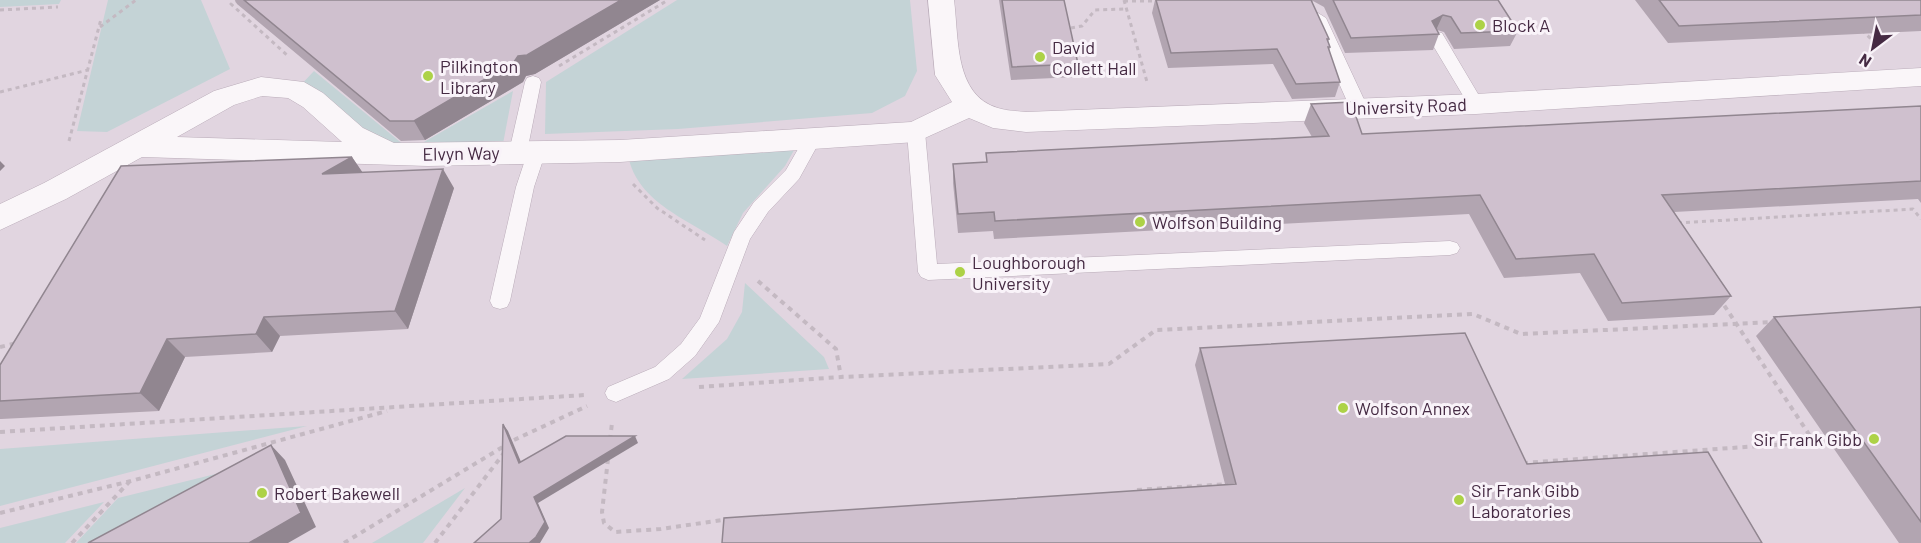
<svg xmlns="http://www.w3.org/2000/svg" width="1921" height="543" viewBox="0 0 1921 543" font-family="Barlow,sans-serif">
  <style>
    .built { fill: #e1d5e0 }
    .green { fill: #c4d3d6 }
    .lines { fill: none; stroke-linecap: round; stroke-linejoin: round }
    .service-casing { stroke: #baacb9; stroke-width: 1 }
    .minor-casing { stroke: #baacb9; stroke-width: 1 }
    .path-far1 { stroke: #c4b9c2; stroke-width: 3; stroke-dasharray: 4 4; stroke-linecap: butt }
    .path { stroke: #c4b9c2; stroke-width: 4; stroke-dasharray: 5 5; stroke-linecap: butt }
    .service { fill: #faf6f9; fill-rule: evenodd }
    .minor { fill: #faf6f9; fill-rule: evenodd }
    .wall { fill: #b2a5b1 }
    .shaded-wall { fill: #918690 }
    .building { fill: #cfc0ce; stroke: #918690; stroke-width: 1.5 }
    .poi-dot { fill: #add247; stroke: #f9f3f9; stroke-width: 2 }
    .labels { text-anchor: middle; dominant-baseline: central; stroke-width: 6; stroke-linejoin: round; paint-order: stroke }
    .poi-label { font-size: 18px; fill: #452a43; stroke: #f9f3f9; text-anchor: start }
    .street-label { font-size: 18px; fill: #452a43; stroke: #f9f3f9 }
  </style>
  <rect width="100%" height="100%" fill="#ece3eb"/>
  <!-- built -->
  <path class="built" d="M 0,0 L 1921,0 L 1921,543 L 0,543 Z"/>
  <!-- green -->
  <path class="green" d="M 0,0 L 61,0 L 59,4 L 0,7 Z
    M 108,0 L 201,0 L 230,69 L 107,132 L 77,131 Z
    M 677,0 L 910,0 L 917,71 L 905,96 L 872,113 L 678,129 L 545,134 L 546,82 Z
    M 314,71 L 410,150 L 513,91 L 502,149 L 391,152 L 298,88 Z
    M 797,145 L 785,166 L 743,213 L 727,246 C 691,220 637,204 628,155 Z
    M 745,283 L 824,357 L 829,369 L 682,379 L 727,339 L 742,312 Z
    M 307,426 L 0,506 L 0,449 Z
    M 252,465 L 122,543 L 76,543 L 118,498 Z
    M 465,488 L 423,543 L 372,543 Z
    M 104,502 L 65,543 L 0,543 L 0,528 Z"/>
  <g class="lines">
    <defs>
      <path id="service" d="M 1318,13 L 1326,18 L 1368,108 L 1365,112 L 1353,112 L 1350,108 L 1310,18 Z
        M 1436,32 L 1442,33 L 1484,104 L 1482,108 L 1470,108 L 1468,104 L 1428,37 Z
        M 533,76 L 539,78 L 541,82 L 527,152 L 524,156 L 518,158 L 512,156 L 509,152 L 525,82 L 527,78 Z
        M 916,126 L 922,128 L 925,132 L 937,264 L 1450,241 L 1457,243 L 1460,248 L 1457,253 L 1450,255 L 928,280 L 921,277 L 918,272 L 907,132 L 910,128 Z
        M 812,133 L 818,135 L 821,139 L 799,179 L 768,212 L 750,239 L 719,322 L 695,356 L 669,379 L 616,402 L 608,399 L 605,393 L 608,387 L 655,367 L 681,344 L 700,318 L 734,232 L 754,202 L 786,170 L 806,135 Z
        M 537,145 L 543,147 L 546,151 L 534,187 L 510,301 L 507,307 L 500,309 L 493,307 L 490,301 L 516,187 L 528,151 L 531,147 Z"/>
      <path id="minor" d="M 928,0 L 954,0 C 959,38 954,95 998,108 C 1007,111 1017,111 1026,112 L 1476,94 L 1921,68 L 1921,86 L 1476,114 L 1026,132 L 993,128 L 969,118 L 916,142 L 620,162 L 428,166 L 142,157 L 66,199 L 0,230 L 0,204 L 44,183 L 214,91 L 261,77 L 304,82 L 323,93 L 363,128 L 394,143 L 620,140 L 911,122 L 952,102 L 935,75 ZM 262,96 L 288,98 L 303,107 L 342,142 L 177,137 L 234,105 Z"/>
    </defs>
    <!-- service casing -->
    <use href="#service" class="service-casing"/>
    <!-- minor casing -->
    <use href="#minor" class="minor-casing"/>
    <!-- path-far1 -->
    <path class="path-far1" d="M 239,0 L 231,4 L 288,56
      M 1124,0 L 1147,82
      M 1124,1 L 1159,1
      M 0,10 L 58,7
      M 100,27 L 136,0
      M 1071,28 L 1082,26 L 1095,10 L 1126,9
      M 1862,30 L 1878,46
      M 559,66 L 668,0
      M 0,92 L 88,70
      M 69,141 L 101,19
      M 633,184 L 657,208 L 705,240
      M 1678,223 L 1913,209 L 1921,219"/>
    <!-- path -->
    <path class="path" d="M 758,281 L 836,349 L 841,377
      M 0,347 L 17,343
      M 699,387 L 841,377 L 1109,364 L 1156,330 L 1473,314 L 1521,334 L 1774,322
      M 0,432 L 585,395
      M 514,440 L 587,406
      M 610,440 L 612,423
      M 608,459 L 602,512 L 604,523 L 615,532 L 661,529 L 729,519
      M 1523,463 L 1814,442 L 1722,302
      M 1137,490 L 1228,484
      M 0,513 L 131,481 L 387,411
      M 72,543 L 130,481
      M 344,543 L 506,445
      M 435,543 L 504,453"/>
    <!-- service -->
    <use href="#service" class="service"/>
    <!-- minor -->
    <use href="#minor" class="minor"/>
  </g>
  <!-- wall -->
  <path class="wall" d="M 235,0 L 660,0 L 535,74 L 526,76 L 523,82 L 425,140 L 401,141 L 237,4 Z
    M 999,0 L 1064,0 L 1078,64 L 1076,77 L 1011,80 Z
    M 1155,0 L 1498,0 L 1518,31 L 1510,46 L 1454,49 L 1444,32 L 1437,30 L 1439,34 L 1433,50 L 1345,53 L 1324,7 L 1313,1 L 1312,2 L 1329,39 L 1328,42 L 1330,47 L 1329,51 L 1340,82 L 1335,97 L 1292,99 L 1273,64 L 1168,68 L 1152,13 Z
    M 1635,0 L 1921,0 L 1921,31 L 1668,43 Z
    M 1311,104 L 1362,134 L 1921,106 L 1921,203 L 1918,199 L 1674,212 L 1731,296 L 1714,315 L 1608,321 L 1580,273 L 1504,278 L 1469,214 L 994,239 L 993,231 L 958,233 L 953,183 L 953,164 L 986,162 L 986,153 L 1312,137 L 1304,123 Z
    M 352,157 L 362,172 L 454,188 L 408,329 L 280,336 L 272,352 L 185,357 L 159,411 L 1,419 L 0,419 L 0,365 Z
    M 1921,307 L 1921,543 L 1899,543 L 1756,336 L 1774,317 Z
    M 1200,348 L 1527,464 L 1225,484 L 1195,365 Z"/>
  <!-- shaded-wall -->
  <path class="shaded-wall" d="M 621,0 L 660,0 L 535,74 L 526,76 L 523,82 L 425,140 L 414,121 L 518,56 Z
    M 1443,15 L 1436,30 L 1432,21 Z
    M 352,157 L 365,176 L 322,174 Z
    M 0,161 L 5,166 L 0,171 Z
    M 443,169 L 454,188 L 408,329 L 395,311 Z
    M 264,317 L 280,336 L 272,352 L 256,334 Z
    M 167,339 L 185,357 L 159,411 L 140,393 Z
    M 503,424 L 508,431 L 524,469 L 519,463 Z
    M 635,436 L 638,443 L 538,503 L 549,528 L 540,543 L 529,543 L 534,497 Z
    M 271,445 L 285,460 L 316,527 L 288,543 L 249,543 Z"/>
  <!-- building -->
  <path class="building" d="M 244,0 L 621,0 L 527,55 L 518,56 L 514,62 L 414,121 L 390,121 Z
    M 1002,0 L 1064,0 L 1078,64 L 1012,67 Z
    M 1156,0 L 1311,0 L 1329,39 L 1327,39 L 1330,47 L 1328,47 L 1340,82 L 1296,84 L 1277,49 L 1171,53 Z
    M 1333,0 L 1498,0 L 1518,31 L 1461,33 L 1451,17 L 1443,15 L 1432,21 L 1439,34 L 1351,38 Z
    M 1659,0 L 1921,0 L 1921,15 L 1679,26 Z
    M 1351,102 L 1362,134 L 1921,106 L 1921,181 L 1662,195 L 1731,296 L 1622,303 L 1594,254 L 1516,259 L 1480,195 L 995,221 L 994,212 L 958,214 L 953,164 L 987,162 L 986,153 L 1329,136 L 1311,104 Z
    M 352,157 L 322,174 L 443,169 L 395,311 L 264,317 L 256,334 L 167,339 L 140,393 L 0,401 L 0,365 L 121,166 Z
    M 1921,307 L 1921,522 L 1774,317 Z
    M 1465,333 L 1527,464 L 1708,452 L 1762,543 L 722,543 L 724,518 L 1236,484 L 1200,348 Z
    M 503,424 L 519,463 L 566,436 L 635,436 L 534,497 L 545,522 L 536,537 L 529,543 L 474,543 L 501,519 Z
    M 271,445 L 301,513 L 249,543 L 88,543 Z"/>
  <!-- markers -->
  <g class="poi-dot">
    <circle cx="1480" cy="25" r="6"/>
    <circle cx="1040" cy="57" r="6"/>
    <circle cx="428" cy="76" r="6"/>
    <circle cx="1140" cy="222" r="6"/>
    <circle cx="960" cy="272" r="6"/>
    <circle cx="1343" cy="408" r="6"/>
    <circle cx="1874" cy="439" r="6"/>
    <circle cx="262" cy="493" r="6"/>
    <circle cx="1459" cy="500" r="6"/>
  </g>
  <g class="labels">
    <!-- poi labels -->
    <g class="poi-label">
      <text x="1492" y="25">Block A</text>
      <text x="1052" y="47">David<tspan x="1052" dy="21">Collett Hall</tspan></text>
      <text x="440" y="66">Pilkington<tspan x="440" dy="21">Library</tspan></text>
      <text x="1152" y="222">Wolfson Building</text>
      <text x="972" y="262">Loughborough<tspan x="972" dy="21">University</tspan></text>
      <text x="1355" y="408">Wolfson Annex</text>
      <text x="1862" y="439" text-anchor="end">Sir Frank Gibb</text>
      <text x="1471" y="490">Sir Frank Gibb<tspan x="1471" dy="21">Laboratories</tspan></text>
      <text x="274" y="493">Robert Bakewell</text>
    </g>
    <!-- street labels -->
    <g class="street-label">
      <text transform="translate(1406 106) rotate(-2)">University Road</text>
      <text transform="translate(461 153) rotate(-1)">Elvyn Way</text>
    </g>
  </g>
  <!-- north arrow -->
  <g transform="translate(1873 48) rotate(212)" stroke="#f9f3f9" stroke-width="4.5" paint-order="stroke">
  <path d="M0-4.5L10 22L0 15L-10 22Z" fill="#452a43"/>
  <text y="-9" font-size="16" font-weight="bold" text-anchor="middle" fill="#452a43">N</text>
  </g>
</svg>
